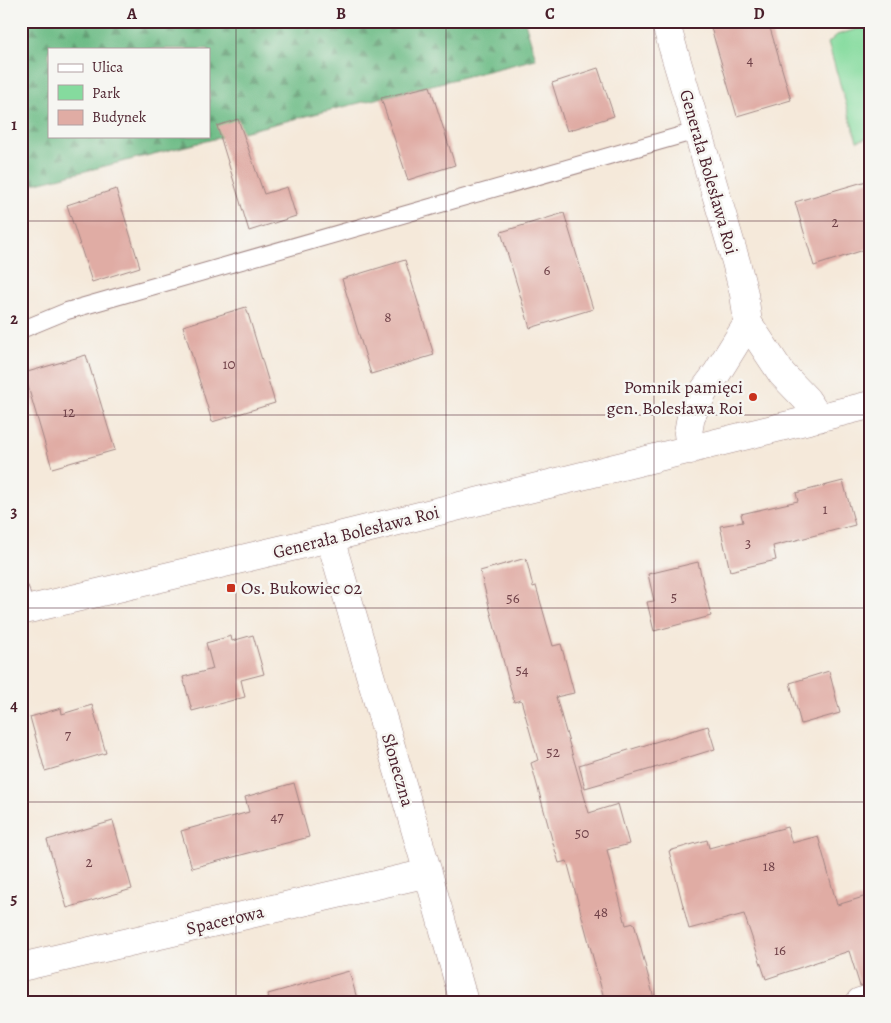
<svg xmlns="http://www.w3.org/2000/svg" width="891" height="1023" viewBox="0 0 891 1023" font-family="Alegreya,serif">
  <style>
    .forest { fill: url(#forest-firs); stroke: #5b6d58; fill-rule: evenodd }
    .green { fill: #85db9e; stroke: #687d64 }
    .building { fill: #e0aca4 }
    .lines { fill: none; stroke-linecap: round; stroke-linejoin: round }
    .service-casing { stroke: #a08482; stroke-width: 18 }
    .minor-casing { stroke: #a08482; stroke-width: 29 }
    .service { stroke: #fff; stroke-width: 16 }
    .minor { stroke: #fff; stroke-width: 28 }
    .grid { fill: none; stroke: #4a1f2b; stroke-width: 1; stroke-opacity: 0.55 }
    .poi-dot { fill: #c8321e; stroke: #f6f6f2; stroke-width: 2 }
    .labels { text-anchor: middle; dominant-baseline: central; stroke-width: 5; stroke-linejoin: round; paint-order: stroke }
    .number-label { font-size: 15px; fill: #704249 }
    .street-label { font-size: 18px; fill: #4a1f2b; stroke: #f6f6f2 }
    .poi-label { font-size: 18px; fill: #4a1f2b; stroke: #f6f6f2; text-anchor: end }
    .neatline { fill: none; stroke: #4a1f2b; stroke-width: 2 }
    .grid-label { font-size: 16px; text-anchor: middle; font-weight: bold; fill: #4a1f2b }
  </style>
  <defs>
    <pattern id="forest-firs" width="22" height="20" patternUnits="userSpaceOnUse" patternTransform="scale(1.25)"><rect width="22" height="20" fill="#6cbb85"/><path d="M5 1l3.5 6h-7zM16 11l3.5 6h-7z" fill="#5b976d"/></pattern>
  </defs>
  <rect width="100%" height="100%" fill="#f6f6f2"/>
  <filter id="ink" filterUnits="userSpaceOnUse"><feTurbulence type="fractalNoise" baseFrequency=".02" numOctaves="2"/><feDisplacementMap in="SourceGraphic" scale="10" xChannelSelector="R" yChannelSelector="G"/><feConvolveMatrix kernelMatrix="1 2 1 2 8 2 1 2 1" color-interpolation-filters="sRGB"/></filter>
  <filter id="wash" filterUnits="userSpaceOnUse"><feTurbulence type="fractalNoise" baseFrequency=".0096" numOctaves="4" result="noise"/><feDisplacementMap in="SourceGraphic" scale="20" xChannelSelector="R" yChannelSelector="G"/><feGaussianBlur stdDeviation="1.12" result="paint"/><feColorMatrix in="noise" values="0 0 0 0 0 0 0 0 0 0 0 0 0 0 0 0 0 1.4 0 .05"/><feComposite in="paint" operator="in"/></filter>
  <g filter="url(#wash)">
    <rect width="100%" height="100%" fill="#f5e9da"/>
    <!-- forest -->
    <path class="forest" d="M 21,21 L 527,21 L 525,22 L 536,59 L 21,187 ZM 49,49 L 209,49 L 209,136 L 49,136 Z"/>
    <!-- green -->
    <path class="green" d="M 870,25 L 870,137 L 857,141 L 828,43 L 837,35 Z"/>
    <g id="blocks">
      <!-- building -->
      <path class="building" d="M 709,21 L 768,21 L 791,100 L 737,116 Z
        M 598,68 L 614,116 L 567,131 L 552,83 Z
        M 430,86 L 455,165 L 408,180 L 381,98 Z
        M 238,119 L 264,194 L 287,187 L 296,216 L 249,231 L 217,126 Z
        M 870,180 L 870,248 L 814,266 L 795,202 Z
        M 116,189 L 140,267 L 92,282 L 67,205 Z
        M 564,213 L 593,309 L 530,328 L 501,232 Z
        M 405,260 L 434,355 L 371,374 L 342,279 Z
        M 246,307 L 275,403 L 212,422 L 183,326 Z
        M 86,355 L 115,450 L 52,468 L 24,373 Z
        M 843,481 L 855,525 L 773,546 L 776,560 L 730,571 L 720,526 L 743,522 L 741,514 L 798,501 L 796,493 Z
        M 526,558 L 533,587 L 536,586 L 553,646 L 561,644 L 574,693 L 556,697 L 589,813 L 618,804 L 629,844 L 607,850 L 626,925 L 634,923 L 655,1002 L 605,1002 L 567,861 L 559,863 L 553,843 L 531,763 L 538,760 L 521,700 L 514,702 L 480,571 Z
        M 698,562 L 711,616 L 654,631 L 647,602 L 654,601 L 648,574 Z
        M 253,635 L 264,674 L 241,680 L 245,697 L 192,711 L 183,677 L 213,669 L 206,643 L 231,636 L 232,641 Z
        M 829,671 L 840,713 L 801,724 L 790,683 Z
        M 92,705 L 106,753 L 45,771 L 30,717 L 61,708 L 62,714 Z
        M 708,726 L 715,749 L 651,769 L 585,788 L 579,765 Z
        M 294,783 L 309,837 L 192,868 L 181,831 L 249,812 L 245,797 Z
        M 113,821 L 132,889 L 67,908 L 47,840 Z
        M 787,827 L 792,843 L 818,836 L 837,905 L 870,895 L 870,984 L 860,986 L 849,951 L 766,979 L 744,914 L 689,929 L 669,851 L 707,840 L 709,848 Z
        M 349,971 L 358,1002 L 269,1002 L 268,994 Z"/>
    </g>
  </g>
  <g filter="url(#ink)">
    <use href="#blocks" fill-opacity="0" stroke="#a08482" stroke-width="1"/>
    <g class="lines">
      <defs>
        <path id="service" d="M 21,330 L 67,311 L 696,131
          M 21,591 L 25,610"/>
        <path id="minor" d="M 665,21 L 736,262 L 744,294 L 748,323 L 782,374 L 806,399 L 819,418
          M 690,450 L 688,433 L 691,416 L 705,389 L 717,373 L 748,323
          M 330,538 L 428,873 L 464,1002
          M 21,611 L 330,538 L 870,405
          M 21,967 L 428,873
          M 860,1002 L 870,999"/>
      </defs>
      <!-- service casing -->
      <use href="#service" class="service-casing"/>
      <!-- minor casing -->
      <use href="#minor" class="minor-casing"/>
      <!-- service -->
      <use href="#service" class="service"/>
      <!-- minor -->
      <use href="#minor" class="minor"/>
    </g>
  </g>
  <!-- grid -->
  <path class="grid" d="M 236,21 L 236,1002M 446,21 L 446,1002M 654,21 L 654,1002M 21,221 L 870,221M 21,415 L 870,415M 21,608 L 870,608M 21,802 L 870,802"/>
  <!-- markers -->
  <g class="poi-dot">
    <circle cx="753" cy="397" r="5"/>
    <rect x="226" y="583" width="10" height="10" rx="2.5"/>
  </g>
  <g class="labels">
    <!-- number labels -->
    <g class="number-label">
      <text x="750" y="60">4</text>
      <text x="835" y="222">2</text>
      <text x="547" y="270">6</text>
      <text x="388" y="317">8</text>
      <text x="229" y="364">10</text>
      <text x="69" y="412">12</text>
      <text x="825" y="509">1</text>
      <text x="748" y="543">3</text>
      <text x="674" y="597">5</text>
      <text x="513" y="598">56</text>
      <text x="522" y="670">54</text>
      <text x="68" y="735">7</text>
      <text x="553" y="752">52</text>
      <text x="277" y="817">47</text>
      <text x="582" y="833">50</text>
      <text x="89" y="862">2</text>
      <text x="769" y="866">18</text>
      <text x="601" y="912">48</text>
      <text x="780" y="950">16</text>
    </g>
    <!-- street labels -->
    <g class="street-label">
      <text transform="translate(709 172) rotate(74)">Generała Bolesława Roi</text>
      <text transform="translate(356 532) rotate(-14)">Generała Bolesława Roi</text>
      <text transform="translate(398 770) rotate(74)">Słoneczna</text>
      <text transform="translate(225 920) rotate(-13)">Spacerowa</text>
    </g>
    <!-- poi labels -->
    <g class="poi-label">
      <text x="743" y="387">Pomnik pamięci<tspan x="743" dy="21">gen. Bolesława Roi</tspan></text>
      <text x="241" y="588" text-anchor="start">Os. Bukowiec 02</text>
    </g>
  </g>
  <!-- margin -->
  <rect width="891" height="1023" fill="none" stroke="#f6f6f2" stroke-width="55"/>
  <!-- legend -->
  <rect x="48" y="48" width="162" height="90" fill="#f6f6f2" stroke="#b1a0a2"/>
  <rect x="58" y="64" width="25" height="8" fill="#ffffff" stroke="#b1a0a2"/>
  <text x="92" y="72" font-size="15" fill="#4a1f2b">Ulica</text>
  <rect x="58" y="85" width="25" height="15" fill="#85db9e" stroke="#b1a0a2"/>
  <text x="92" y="98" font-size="15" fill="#4a1f2b">Park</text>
  <rect x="58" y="110" width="25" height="15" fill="#e0aca4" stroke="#b1a0a2"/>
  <text x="92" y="122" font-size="15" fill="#4a1f2b">Budynek</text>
  <rect x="28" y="28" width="836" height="968" class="neatline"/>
  <g class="grid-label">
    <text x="132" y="19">A</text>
    <text x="341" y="19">B</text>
    <text x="550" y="19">C</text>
    <text x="759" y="19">D</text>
    <text x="14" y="130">1</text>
    <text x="14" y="324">2</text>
    <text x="14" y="517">3</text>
    <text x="14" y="711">4</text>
    <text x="14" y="904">5</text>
  </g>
</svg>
